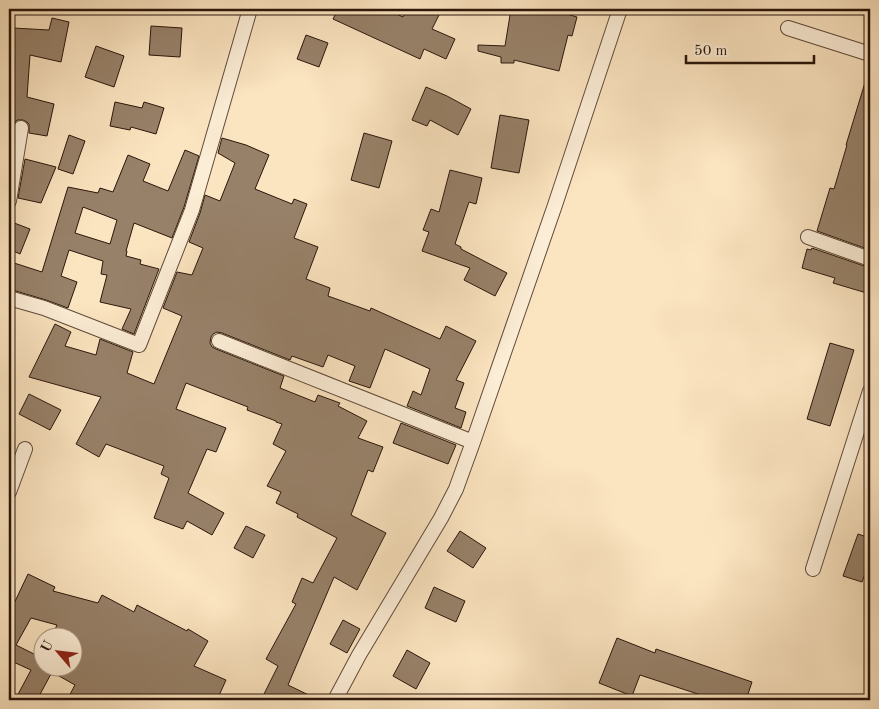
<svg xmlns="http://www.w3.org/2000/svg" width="879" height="709" viewBox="0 0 879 709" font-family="'Old Standard TT',serif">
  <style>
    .building { fill: #978169; stroke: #2b160b; fill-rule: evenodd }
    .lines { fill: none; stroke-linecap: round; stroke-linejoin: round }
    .minor-casing { stroke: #5f4a38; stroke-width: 16 }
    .minor { stroke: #fcedd6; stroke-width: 14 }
  </style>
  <rect width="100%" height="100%" fill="#fbe4c0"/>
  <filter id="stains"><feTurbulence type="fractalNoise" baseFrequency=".004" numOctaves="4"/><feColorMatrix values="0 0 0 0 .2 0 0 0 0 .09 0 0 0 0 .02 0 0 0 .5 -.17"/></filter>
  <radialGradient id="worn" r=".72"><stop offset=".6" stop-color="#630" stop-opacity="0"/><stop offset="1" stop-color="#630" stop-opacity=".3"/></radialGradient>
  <!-- building -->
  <path class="building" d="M 338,9 L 386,9 L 403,17 L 407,9 L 442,9 L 432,29 L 455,39 L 446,59 L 424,49 L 420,59 L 333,19 Z
    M 511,9 L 549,9 L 577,17 L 572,36 L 568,35 L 559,71 L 514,60 L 514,63 L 501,63 L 501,57 L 478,51 L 478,45 L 505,46 Z
    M 52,18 L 69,22 L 61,62 L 30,55 L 27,97 L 54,104 L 47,136 L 29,133 L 29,124 L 27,122 L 23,120 L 17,120 L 14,123 L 12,129 L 9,128 L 9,53 L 11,53 L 13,28 L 49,30 Z
    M 151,26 L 182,28 L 180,57 L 149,55 Z
    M 306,35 L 328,43 L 319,67 L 297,59 Z
    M 96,46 L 124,56 L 114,87 L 85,77 Z
    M 867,76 L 870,76 L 870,250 L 817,231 L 830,188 L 834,189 L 847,145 L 846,145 Z
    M 426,87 L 447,96 L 471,109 L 458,135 L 430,120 L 427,126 L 412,120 Z
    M 115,102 L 142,108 L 144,102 L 164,108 L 156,134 L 131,127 L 130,130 L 110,126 Z
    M 500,115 L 529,120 L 519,173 L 491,168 Z
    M 364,133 L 392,141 L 379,188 L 351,180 Z
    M 69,135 L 85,141 L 73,174 L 58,169 Z
    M 222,138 L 246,145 L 269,155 L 255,189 L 292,204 L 294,199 L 307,204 L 294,238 L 318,247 L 306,279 L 330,288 L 328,296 L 370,311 L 371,308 L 440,339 L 446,326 L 476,341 L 456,380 L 464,383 L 455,408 L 466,412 L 461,428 L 407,406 L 413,391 L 421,395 L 430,369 L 385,349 L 370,388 L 349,381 L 355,366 L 328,355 L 323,367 L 292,356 L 290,360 L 222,333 L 217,332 L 213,334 L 211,337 L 210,343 L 212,347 L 216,349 L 284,376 L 280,388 L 315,402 L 318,395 L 340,403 L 338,406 L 367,421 L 358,438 L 383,447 L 373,472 L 368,470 L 351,515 L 386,533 L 357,590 L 334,577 L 288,685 L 319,700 L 261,700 L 278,666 L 266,659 L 296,604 L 292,602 L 302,578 L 313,583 L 337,538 L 297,517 L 298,514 L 276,503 L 281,492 L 267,486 L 286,451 L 273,444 L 282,424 L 276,422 L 276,421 L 247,410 L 248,407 L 186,383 L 176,409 L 226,428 L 216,452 L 207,449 L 188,493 L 224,513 L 212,535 L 187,521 L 183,529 L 154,518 L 169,478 L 161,474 L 164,466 L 106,444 L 99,457 L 76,444 L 101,397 L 29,377 L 55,324 L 71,332 L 65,346 L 96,355 L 100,339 L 133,352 L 127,373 L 154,384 L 182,316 L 163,308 L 177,272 L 192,275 L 203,248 L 189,242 L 200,213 L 205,195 L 220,201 L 235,163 L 218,153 Z
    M 185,150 L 199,156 L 184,207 L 172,238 L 134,223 L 126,251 L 127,251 L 126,256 L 141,260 L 140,264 L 159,269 L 134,334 L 122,329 L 131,309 L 100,302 L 107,275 L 101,274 L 103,261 L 69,250 L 61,276 L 77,282 L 68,308 L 46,300 L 9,289 L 9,270 L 11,262 L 42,272 L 68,187 L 98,193 L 100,188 L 113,192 L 128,155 L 150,164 L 143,181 L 168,191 ZM 83,207 L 117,220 L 110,244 L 75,233 Z
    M 25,159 L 56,167 L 41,203 L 18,198 Z
    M 450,170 L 482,178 L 476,204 L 469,202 L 455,244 L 461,247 L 461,249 L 507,273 L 495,296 L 464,280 L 470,268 L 422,251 L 429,232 L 423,230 L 431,209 L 439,212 Z
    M 9,221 L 30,229 L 20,254 L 9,249 Z
    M 812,248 L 870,268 L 870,294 L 833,283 L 835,278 L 802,268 L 807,249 L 811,250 Z
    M 830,343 L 854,350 L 830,426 L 807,419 Z
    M 29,394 L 61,410 L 50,430 L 19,414 Z
    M 401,423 L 456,445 L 448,464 L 393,443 Z
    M 246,526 L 265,535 L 253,558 L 234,548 Z
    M 460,531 L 486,548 L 473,568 L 447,551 Z
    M 858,534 L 870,538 L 870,560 L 862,582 L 843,576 Z
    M 28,574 L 55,587 L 53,591 L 98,603 L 102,595 L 134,612 L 137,605 L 187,631 L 188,629 L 208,641 L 194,666 L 226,680 L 217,700 L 67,700 L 75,685 L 52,672 L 37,700 L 15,700 L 31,670 L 9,660 L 9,614 ZM 31,618 L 57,625 L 52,636 L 72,636 L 72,666 L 42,666 L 42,658 L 16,645 Z
    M 434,587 L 465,601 L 456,622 L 425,608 Z
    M 343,620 L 360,629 L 347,653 L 330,644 Z
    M 617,638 L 655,653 L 656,649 L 752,682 L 746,700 L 716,700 L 640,675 L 632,696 L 599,683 Z
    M 407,650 L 430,663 L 416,689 L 393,676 Z"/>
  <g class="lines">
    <defs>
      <path id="minor" d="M 788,28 L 870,54
        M 9,201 L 21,128
        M 808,237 L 870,259
        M 9,298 L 44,308 L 139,345 L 192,210 L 250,9
        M 219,341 L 473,442
        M 9,492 L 25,449
        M 813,569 L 870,391
        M 335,700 L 359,655 L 441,518 L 456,489 L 473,442 L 555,205 L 620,9"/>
    </defs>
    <!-- minor casing -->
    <use href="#minor" class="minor-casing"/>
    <!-- minor -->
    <use href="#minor" class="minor"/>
  </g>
  <!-- margin -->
  <rect width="879" height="709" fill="none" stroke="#fbe4c0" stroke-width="30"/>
  <rect x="10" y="10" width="859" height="689" fill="none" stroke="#2b160b" stroke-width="2.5"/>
  <rect x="15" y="15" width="849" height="679" fill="none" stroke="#2b160b"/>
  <!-- north arrow -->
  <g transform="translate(58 652) rotate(298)"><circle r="24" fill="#fcedd6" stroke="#a89785"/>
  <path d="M0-4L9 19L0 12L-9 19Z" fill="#8f2418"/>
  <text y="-8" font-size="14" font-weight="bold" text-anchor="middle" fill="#2b160b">U</text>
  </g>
  <!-- scale -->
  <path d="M686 55v8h128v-8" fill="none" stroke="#2b160b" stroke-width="2.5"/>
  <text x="694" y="55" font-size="15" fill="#2b160b" stroke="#fcedd6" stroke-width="4" paint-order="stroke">50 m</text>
  <rect width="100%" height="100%" filter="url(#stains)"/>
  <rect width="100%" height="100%" fill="url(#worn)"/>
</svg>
